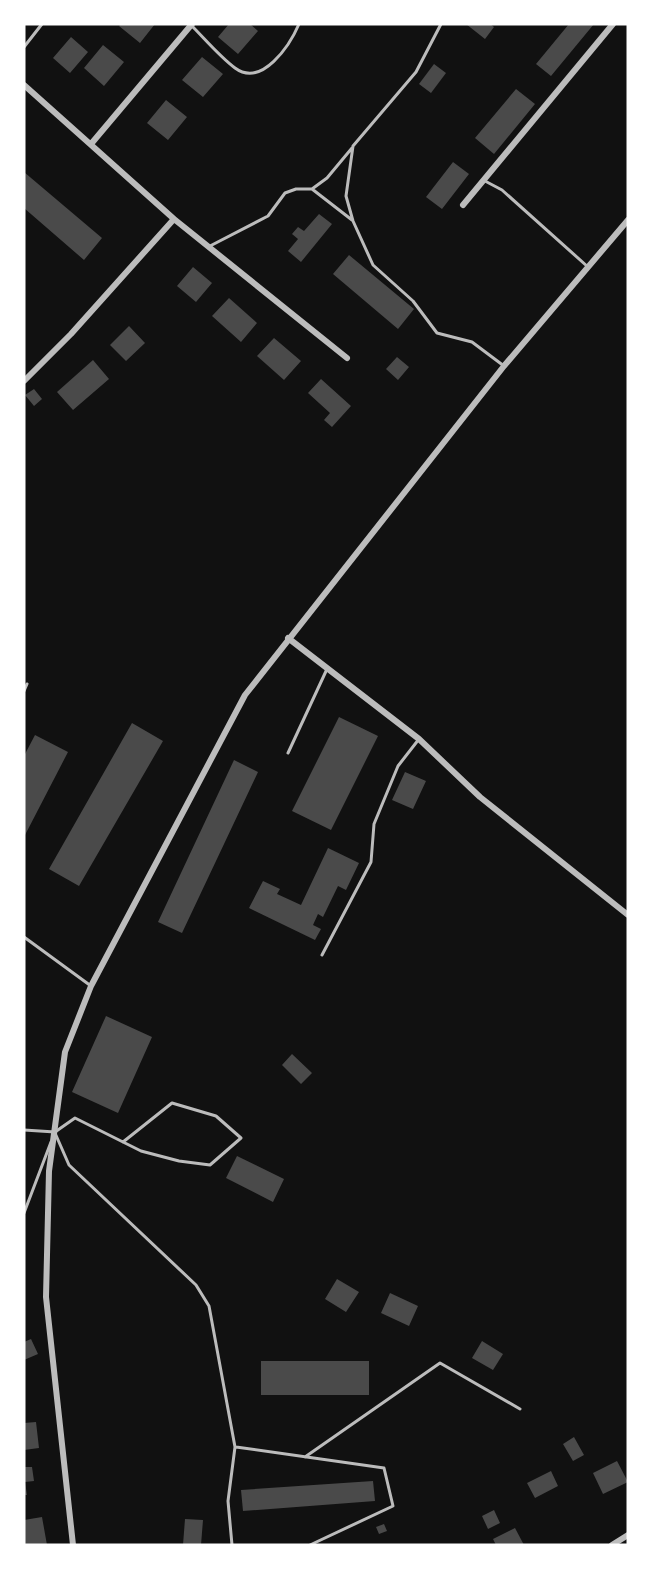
<svg xmlns="http://www.w3.org/2000/svg" width="652" height="1569" viewBox="0 0 652 1569" font-family="'Nunito Sans',sans-serif">
  <style>
    .building { fill: #4a4a4a }
    .lines { fill: none; stroke-linecap: round; stroke-linejoin: round }
    .service { stroke: #bcbcbc; stroke-width: 3 }
    .minor { stroke: #bcbcbc; stroke-width: 6 }
  </style>
  <rect width="100%" height="100%" fill="#111"/>
  <!-- building -->
  <path class="building" d="M 121,24 L 155,24 L 140,43 L 119,26 Z
    M 229,24 L 250,24 L 258,31 L 238,54 L 218,37 Z
    M 466,24 L 490,24 L 494,27 L 485,39 Z
    M 569,24 L 594,24 L 551,76 L 536,64 Z
    M 71,37 L 88,52 L 70,73 L 53,58 Z
    M 103,45 L 124,62 L 104,86 L 84,68 Z
    M 202,57 L 223,74 L 203,97 L 182,80 Z
    M 434,64 L 446,73 L 431,93 L 419,84 Z
    M 516,89 L 535,104 L 494,154 L 475,138 Z
    M 166,100 L 187,117 L 168,140 L 147,123 Z
    M 453,162 L 469,174 L 442,209 L 426,197 Z
    M 24,172 L 102,238 L 84,260 L 24,208 Z
    M 319,214 L 332,224 L 301,262 L 288,251 L 298,239 L 292,234 L 298,227 L 304,231 Z
    M 349,255 L 414,309 L 398,329 L 333,274 Z
    M 193,267 L 212,283 L 196,302 L 177,286 Z
    M 229,298 L 257,323 L 241,342 L 212,316 Z
    M 129,326 L 145,343 L 126,361 L 110,345 Z
    M 274,338 L 301,361 L 284,380 L 257,356 Z
    M 397,357 L 409,367 L 398,380 L 386,369 Z
    M 93,360 L 109,379 L 73,410 L 57,392 Z
    M 321,379 L 351,406 L 332,427 L 324,420 L 330,413 L 308,393 Z
    M 34,389 L 42,399 L 34,406 L 25,395 Z
    M 339,717 L 378,736 L 331,830 L 292,811 Z
    M 132,723 L 163,741 L 79,886 L 49,869 Z
    M 35,735 L 68,752 L 24,837 L 24,756 Z
    M 234,760 L 258,772 L 182,933 L 158,922 Z
    M 405,772 L 426,781 L 413,809 L 392,800 Z
    M 328,848 L 359,863 L 346,890 L 338,886 L 323,917 L 318,914 L 313,925 L 321,929 L 315,940 L 249,908 L 263,881 L 280,889 L 277,894 L 301,905 Z
    M 106,1016 L 152,1037 L 118,1113 L 72,1092 Z
    M 292,1054 L 312,1073 L 301,1084 L 282,1065 Z
    M 237,1156 L 284,1179 L 273,1202 L 226,1178 Z
    M 337,1279 L 359,1292 L 346,1312 L 325,1299 Z
    M 390,1293 L 418,1306 L 409,1326 L 381,1313 Z
    M 31,1339 L 38,1354 L 24,1360 L 24,1342 Z
    M 482,1341 L 503,1354 L 493,1370 L 472,1358 Z
    M 261,1361 L 369,1361 L 369,1395 L 261,1395 Z
    M 36,1422 L 39,1448 L 24,1450 L 24,1423 Z
    M 574,1437 L 584,1455 L 573,1461 L 563,1444 Z
    M 617,1461 L 628,1482 L 603,1494 L 593,1473 Z
    M 24,1467 L 32,1467 L 34,1481 L 25,1482 L 27,1495 L 24,1495 Z
    M 551,1471 L 558,1486 L 535,1498 L 527,1483 Z
    M 373,1481 L 375,1501 L 243,1511 L 241,1490 Z
    M 494,1510 L 500,1523 L 488,1529 L 482,1516 Z
    M 42,1517 L 47,1545 L 24,1545 L 24,1520 Z
    M 185,1519 L 203,1520 L 201,1545 L 183,1545 Z
    M 384,1524 L 387,1531 L 379,1534 L 376,1527 Z
    M 515,1528 L 524,1545 L 496,1545 L 493,1539 Z"/>
  <g class="lines">
    <!-- service -->
    <path class="service" d="M 441,24 L 416,72 L 353,146 L 346,196 L 353,221 L 373,265 L 413,301 L 437,333 L 472,342 L 504,366
      M 191,25 C 205,39 219,56 235,68 C 262,88 290,45 299,24
      M 24,47 L 42,24
      M 485,181 L 502,190 L 588,267
      M 312,189 L 352,220
      M 210,246 L 268,216 L 285,193 L 296,189 L 312,189 L 327,178 L 352,148
      M 24,691 L 27,684
      M 288,753 L 327,669
      M 24,937 L 91,986
      M 322,955 L 371,862 L 374,824 L 398,766 L 419,739
      M 24,1130 L 55,1132 L 75,1118 L 141,1151 L 179,1161 L 210,1165 L 241,1138 L 216,1116 L 172,1103 L 123,1142
      M 55,1133 L 69,1165 L 196,1285 L 209,1306 L 235,1447 L 228,1501 L 232,1545
      M 24,1213 L 51,1142
      M 236,1447 L 384,1468 L 393,1506 L 310,1545
      M 305,1457 L 440,1363 L 520,1409"/>
    <!-- minor -->
    <path class="minor" d="M 24,85 L 174,219 L 347,358
      M 91,144 L 192,24
      M 463,205 L 613,24
      M 24,381 L 71,334 L 174,219
      M 288,638 L 419,739 L 480,797 L 628,915
      M 73,1545 L 46,1297 L 49,1171 L 65,1052 L 91,986 L 245,695 L 504,366 L 628,220
      M 612,1545 L 628,1535"/>
  </g>
  <!-- border -->
  <rect width="652" height="1569" fill="none" stroke="#ffffff" stroke-width="51"/>
</svg>
